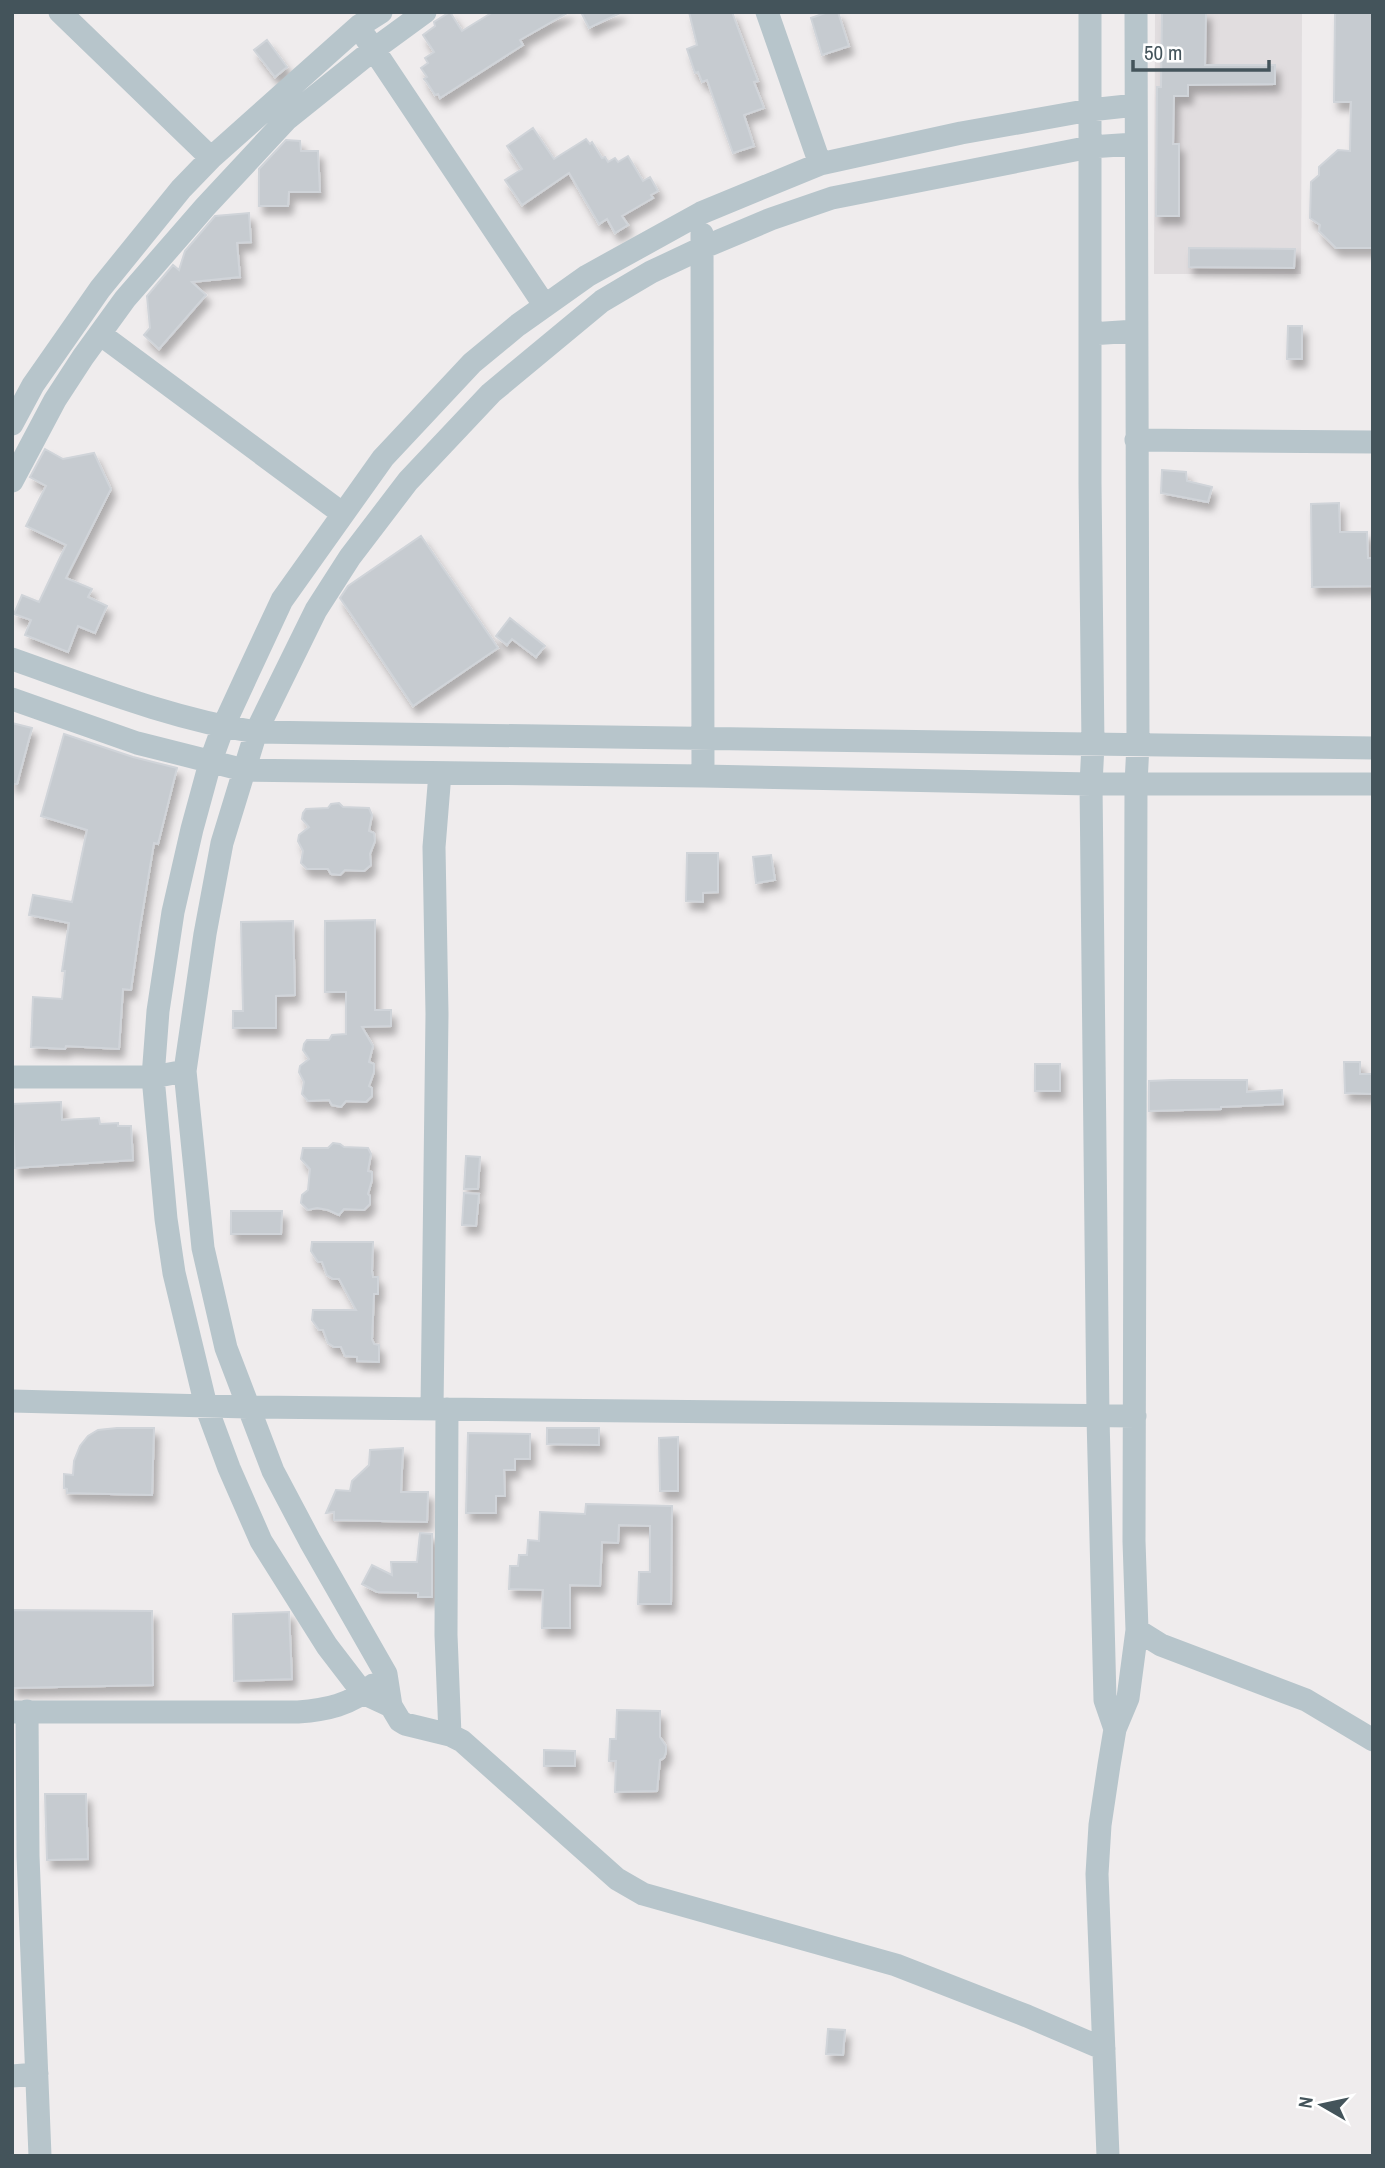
<svg xmlns="http://www.w3.org/2000/svg" width="1385" height="2168" viewBox="0 0 1385 2168" font-family="'Archivo Narrow',sans-serif">
  <style>
    .education { fill: #e1dddf }
    .building { fill: #c6cbd0; stroke: #d0d4d9; stroke-width: 2; filter: url(#shadow) }
    .lines { fill: none; stroke-linecap: round; stroke-linejoin: round }
    .minor { stroke: #b7c5cb; stroke-width: 23 }
  </style>
  <defs>
    <filter id="shadow"><feDropShadow dx="4.5" dy="8" stdDeviation="3.5" flood-color="#0004"/></filter>
  </defs>
  <rect width="100%" height="100%" fill="#efeced"/>
  <!-- education -->
  <path class="education" d="M 1155,12 L 1302,12 L 1301,274 L 1154,274 Z"/>
  <!-- building -->
  <path class="building" d="M 450,12 L 462,31 L 493,12 L 569,12 L 520,40 L 523,45 L 440,98 L 438,94 L 435,95 L 426,81 L 424,79 L 427,77 L 421,68 L 428,63 L 425,58 L 434,52 L 423,35 L 435,26 L 434,22 Z
    M 581,12 L 622,12 L 589,28 Z
    M 689,12 L 732,12 L 758,81 L 754,82 L 764,108 L 744,115 L 754,146 L 733,153 L 707,80 L 702,82 L 698,72 L 695,73 L 687,49 L 697,45 Z
    M 828,12 L 838,12 L 849,46 L 822,55 L 811,18 Z
    M 1162,12 L 1206,12 L 1205,65 L 1275,65 L 1275,84 L 1188,85 L 1188,96 L 1174,96 L 1173,144 L 1179,144 L 1179,216 L 1156,216 L 1157,87 L 1161,87 Z
    M 1335,12 L 1373,12 L 1373,248 L 1336,248 L 1319,231 L 1320,225 L 1310,218 L 1311,182 L 1319,175 L 1319,167 L 1338,150 L 1350,151 L 1351,102 L 1334,102 Z
    M 267,40 L 287,67 L 275,77 L 254,50 Z
    M 533,128 L 554,159 L 586,139 L 590,144 L 592,142 L 602,158 L 605,157 L 608,162 L 615,158 L 618,162 L 628,156 L 643,181 L 650,177 L 658,191 L 651,195 L 653,198 L 622,216 L 628,225 L 615,233 L 607,219 L 599,224 L 569,173 L 522,205 L 505,180 L 522,169 L 507,146 Z
    M 286,140 L 300,141 L 301,151 L 318,151 L 320,192 L 289,192 L 288,206 L 259,206 L 259,169 Z
    M 249,213 L 251,242 L 237,243 L 240,277 L 192,282 L 206,295 L 159,349 L 144,335 L 150,328 L 147,296 L 173,265 L 179,270 L 185,251 L 215,216 Z
    M 1189,248 L 1295,249 L 1294,268 L 1189,267 Z
    M 1288,326 L 1302,326 L 1302,359 L 1287,359 Z
    M 45,449 L 63,459 L 94,453 L 111,489 L 66,578 L 92,589 L 88,597 L 107,606 L 95,633 L 78,626 L 68,652 L 25,635 L 31,620 L 14,614 L 22,595 L 39,602 L 66,545 L 26,526 L 46,486 L 30,477 Z
    M 1162,470 L 1186,472 L 1187,481 L 1212,487 L 1208,502 L 1161,493 Z
    M 1339,503 L 1340,532 L 1367,532 L 1368,558 L 1373,558 L 1373,586 L 1312,587 L 1311,504 Z
    M 421,536 L 498,648 L 413,706 L 340,598 L 348,586 Z
    M 510,618 L 545,646 L 536,657 L 512,639 L 507,645 L 496,636 Z
    M 12,723 L 32,728 L 17,784 L 12,784 Z
    M 64,734 L 133,757 L 177,768 L 158,844 L 154,843 L 140,927 L 131,990 L 123,989 L 119,1049 L 66,1046 L 65,1049 L 31,1047 L 33,997 L 62,999 L 65,971 L 62,971 L 69,923 L 29,915 L 33,895 L 72,902 L 87,830 L 41,816 Z
    M 339,803 L 343,807 L 369,808 L 372,815 L 369,831 L 374,833 L 375,841 L 370,854 L 371,865 L 364,871 L 345,870 L 340,875 L 331,874 L 328,869 L 307,869 L 301,863 L 303,851 L 298,841 L 299,835 L 309,827 L 302,819 L 303,813 L 306,809 L 328,808 L 331,804 Z
    M 687,853 L 718,853 L 718,892 L 703,893 L 703,902 L 686,901 Z
    M 771,855 L 775,880 L 756,883 L 753,857 Z
    M 375,920 L 375,1010 L 391,1010 L 391,1026 L 362,1027 L 373,1046 L 369,1062 L 374,1064 L 374,1072 L 369,1086 L 372,1088 L 372,1096 L 366,1102 L 346,1101 L 341,1107 L 332,1105 L 329,1100 L 308,1101 L 302,1094 L 304,1082 L 299,1072 L 300,1066 L 309,1059 L 303,1050 L 304,1044 L 307,1040 L 329,1040 L 332,1035 L 346,1034 L 346,992 L 325,992 L 325,921 Z
    M 293,921 L 295,995 L 276,996 L 276,1028 L 233,1028 L 233,1011 L 243,1011 L 241,922 Z
    M 1344,1062 L 1360,1062 L 1360,1074 L 1373,1074 L 1373,1094 L 1345,1093 Z
    M 1035,1064 L 1060,1064 L 1060,1091 L 1035,1091 Z
    M 1172,1080 L 1247,1080 L 1247,1092 L 1282,1090 L 1283,1104 L 1221,1107 L 1221,1109 L 1149,1111 L 1149,1081 Z
    M 61,1102 L 62,1120 L 99,1118 L 100,1124 L 118,1123 L 118,1126 L 131,1126 L 133,1160 L 15,1168 L 12,1104 Z
    M 333,1143 L 340,1144 L 344,1147 L 368,1148 L 371,1154 L 368,1171 L 372,1172 L 372,1180 L 368,1194 L 370,1196 L 370,1204 L 364,1210 L 344,1209 L 339,1215 L 328,1210 L 317,1208 L 308,1210 L 301,1203 L 302,1195 L 308,1190 L 310,1169 L 301,1159 L 303,1148 L 328,1148 Z
    M 466,1156 L 480,1157 L 478,1189 L 464,1189 Z
    M 464,1193 L 479,1194 L 476,1226 L 462,1225 Z
    M 231,1211 L 282,1211 L 281,1234 L 231,1234 Z
    M 312,1242 L 373,1242 L 372,1271 L 373,1277 L 378,1277 L 378,1294 L 374,1294 L 372,1339 L 374,1344 L 379,1345 L 379,1362 L 357,1361 L 357,1357 L 345,1356 L 341,1347 L 334,1347 L 328,1343 L 323,1330 L 319,1330 L 312,1320 L 313,1310 L 356,1310 L 339,1279 L 333,1279 L 327,1275 L 322,1262 L 318,1262 L 311,1251 Z
    M 117,1428 L 154,1428 L 152,1495 L 67,1493 L 67,1489 L 64,1488 L 64,1474 L 73,1475 L 74,1461 L 80,1446 L 88,1436 L 98,1430 Z
    M 547,1428 L 599,1428 L 599,1445 L 547,1444 Z
    M 468,1433 L 530,1434 L 530,1459 L 515,1459 L 515,1470 L 504,1470 L 505,1496 L 496,1496 L 496,1513 L 466,1513 Z
    M 678,1437 L 678,1491 L 660,1491 L 659,1438 Z
    M 403,1448 L 401,1492 L 428,1492 L 427,1522 L 334,1520 L 334,1512 L 326,1513 L 336,1490 L 350,1491 L 352,1481 L 369,1465 L 370,1450 Z
    M 586,1504 L 672,1506 L 671,1604 L 638,1604 L 639,1572 L 650,1572 L 650,1526 L 619,1525 L 618,1543 L 602,1542 L 600,1586 L 570,1585 L 570,1628 L 542,1628 L 543,1590 L 509,1589 L 510,1566 L 518,1566 L 519,1555 L 527,1555 L 528,1540 L 539,1541 L 540,1512 L 585,1514 Z
    M 420,1533 L 432,1534 L 432,1597 L 418,1597 L 418,1593 L 377,1592 L 362,1584 L 372,1565 L 392,1575 L 391,1562 L 417,1562 Z
    M 12,1610 L 152,1611 L 153,1685 L 12,1688 Z
    M 289,1612 L 292,1679 L 234,1681 L 233,1614 Z
    M 617,1710 L 660,1711 L 660,1737 L 666,1746 L 666,1752 L 664,1758 L 660,1760 L 657,1791 L 615,1792 L 616,1761 L 609,1761 L 610,1739 L 616,1739 Z
    M 544,1750 L 575,1751 L 575,1766 L 544,1766 Z
    M 45,1794 L 86,1794 L 88,1859 L 47,1860 Z
    M 828,2029 L 845,2030 L 843,2055 L 826,2054 Z"/>
  <g class="lines">
    <!-- minor -->
    <path class="minor" d="M 60,12 L 211,158
      M 767,12 L 820,164
      M 1090,12 L 1090,483 L 1093,745 L 1091,784 L 1098,1417 L 1105,1700 L 1115,1729
      M 366,38 L 545,306
      M 702,234 L 703,776
      M 100,334 L 343,514
      M 1090,334 L 1136,331
      M 12,424 L 33,385 L 100,289 L 181,189 L 211,158 L 359,26 L 381,12
      M 1136,440 L 1373,442
      M 12,481 L 55,400 L 83,357 L 125,299 L 205,207 L 287,119 L 373,50 L 425,12
      M 12,659 C 92,687 172,719 256,732 L 1373,748
      M 12,699 L 137,743 L 244,770 L 703,776 L 1091,784 L 1373,784
      M 12,1077 L 153,1077 L 185,1071
      M 12,1401 L 248,1407 L 1135,1416
      M 432,1409 L 437,1014 L 434,847 L 440,773
      M 447,1409 L 446,1635 L 450,1735
      M 1137,1630 L 1161,1645 L 1306,1700 L 1373,1740
      M 391,1706 L 363,1693 L 327,1646 L 261,1541 L 229,1468 L 206,1406 L 174,1273 L 166,1219 L 153,1077 L 158,1011 L 173,912 L 192,829 L 210,763 L 223,727 L 247,675 L 282,600 L 383,458 L 472,363 L 518,325 L 587,276 L 701,213 L 820,164 L 961,133 L 1090,110 L 1136,105
      M 27,1711 L 28,1856 L 40,2156
      M 12,1712 L 298,1712 C 326,1710 351,1705 373,1685
      M 1104,2049 L 1027,2016 L 896,1965 L 643,1894 L 617,1879 L 462,1741 L 450,1735 L 405,1724 L 400,1721 L 391,1706 L 386,1674 L 310,1541 L 273,1471 L 226,1348 L 203,1248 L 185,1071 L 205,934 L 222,843 L 256,732 L 316,610 L 350,557 L 408,481 L 491,393 L 602,301 L 651,272 L 702,248 L 771,219 L 832,198 L 1090,147 L 1135,144
      M 12,2076 L 37,2074
      M 1108,2156 L 1097,1874 L 1100,1825 L 1109,1765 L 1115,1729 L 1128,1698 L 1137,1630 L 1134,1541 L 1136,784 L 1138,744 L 1136,12"/>
  </g>
  <!-- border -->
  <rect width="1385" height="2168" fill="none" stroke="#44545b" stroke-width="28"/>
  <!-- north arrow -->
  <g transform="translate(1322 2105) rotate(279)" stroke="#ffffff" stroke-width="5" paint-order="stroke">
  <path d="M0-5L12 26L0 18L-12 26Z" fill="#44545b"/>
  <text y="-10" font-size="19" font-weight="bold" text-anchor="middle" fill="#44545b">N</text>
  </g>
  <!-- scale -->
  <path d="M1133 60v10h136v-10" fill="none" stroke="#44545b" stroke-width="3.5"/>
  <text x="1144" y="60" font-size="21" fill="#44545b" stroke="#ffffff" stroke-width="5" paint-order="stroke">50 m</text>
</svg>
